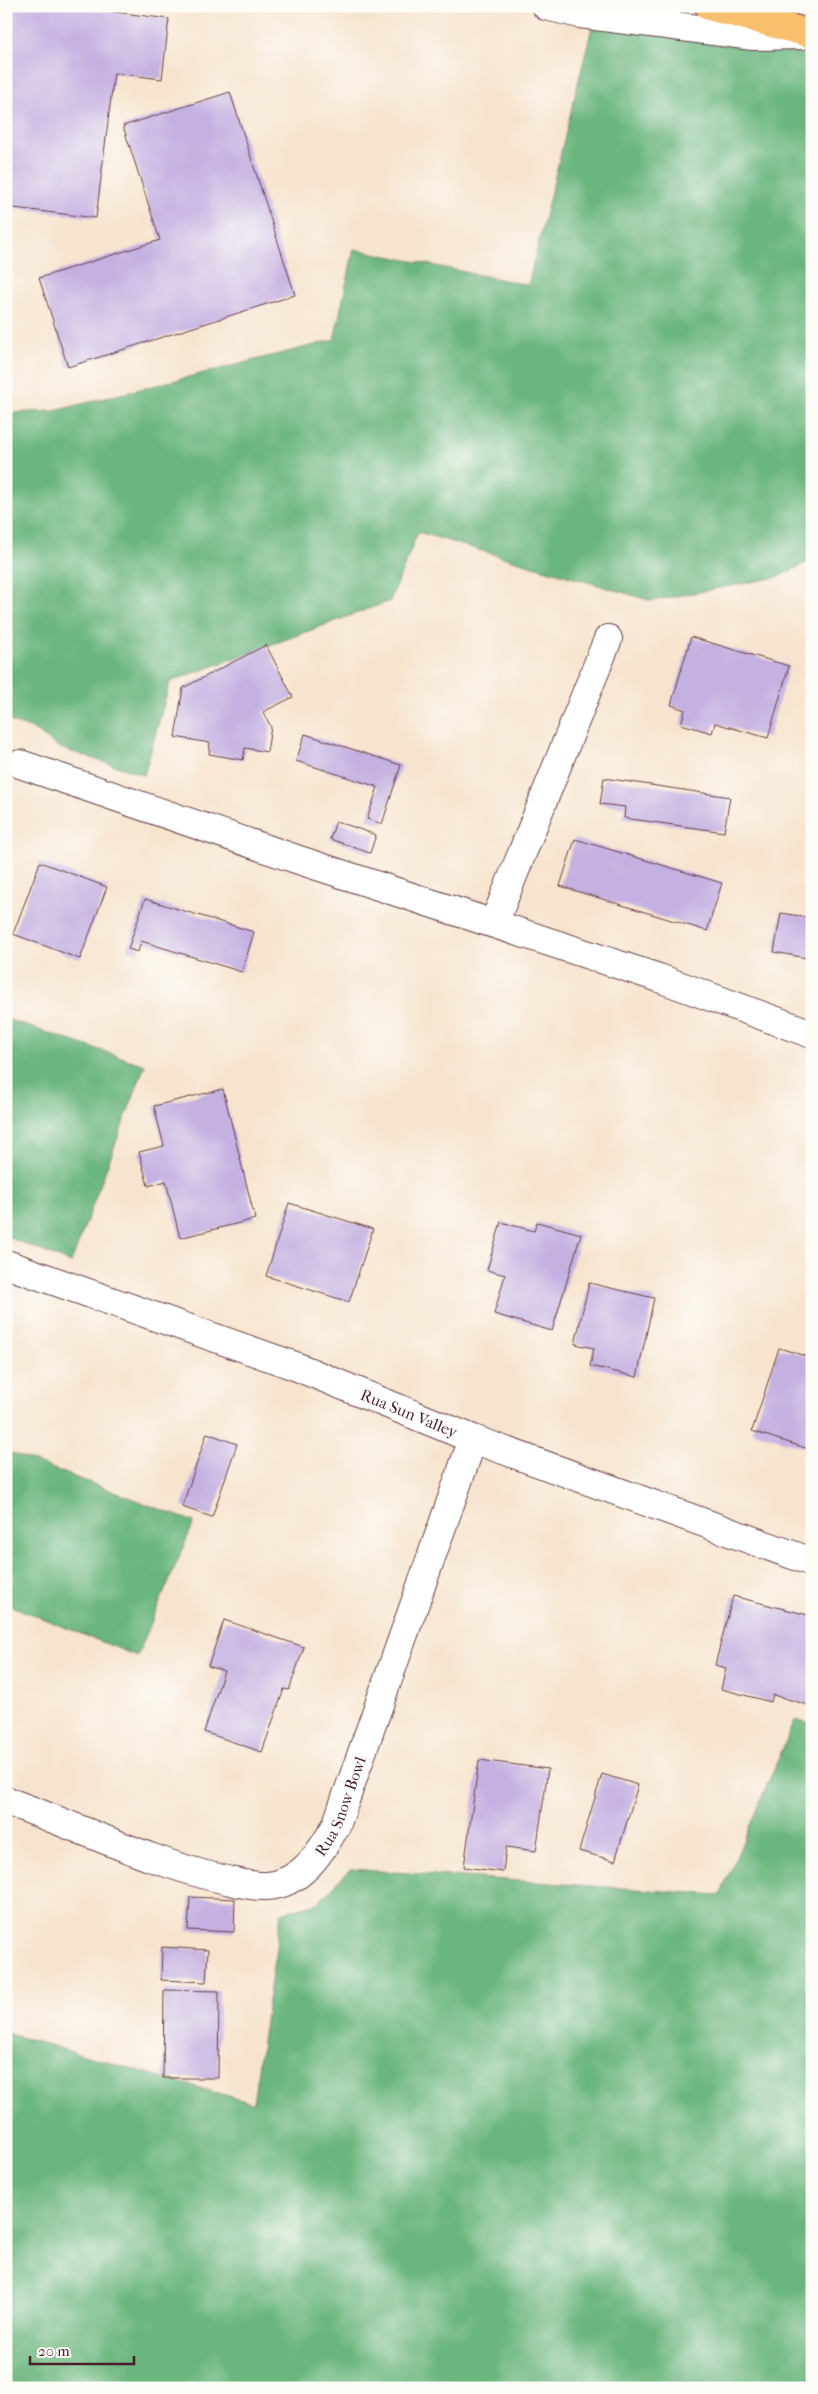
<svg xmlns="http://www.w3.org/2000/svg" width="818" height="2394" viewBox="0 0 818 2394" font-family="'IM FELL French Canon',serif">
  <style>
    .forest { fill: #6ab67e; stroke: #5a6a54 }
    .building { fill: #c4b0e1 }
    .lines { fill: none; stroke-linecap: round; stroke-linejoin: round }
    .minor-casing { stroke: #643d43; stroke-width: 30 }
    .major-casing { stroke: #643d43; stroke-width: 30 }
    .minor { stroke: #fff; stroke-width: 28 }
    .major { stroke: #f8bf6c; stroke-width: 28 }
    .labels { text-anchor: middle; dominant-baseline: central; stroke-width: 4; stroke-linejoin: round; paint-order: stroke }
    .street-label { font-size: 16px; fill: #4a1f2b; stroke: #fdfcf7 }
  </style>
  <rect width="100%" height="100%" fill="#fdfcf7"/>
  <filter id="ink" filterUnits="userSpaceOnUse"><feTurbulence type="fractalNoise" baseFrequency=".02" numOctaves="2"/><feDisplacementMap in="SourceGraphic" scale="10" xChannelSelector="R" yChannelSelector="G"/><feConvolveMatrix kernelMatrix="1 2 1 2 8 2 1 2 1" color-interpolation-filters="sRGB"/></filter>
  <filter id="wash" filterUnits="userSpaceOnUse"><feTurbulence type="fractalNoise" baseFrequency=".0096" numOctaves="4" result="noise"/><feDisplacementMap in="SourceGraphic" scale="20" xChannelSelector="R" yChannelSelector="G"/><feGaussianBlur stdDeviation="1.12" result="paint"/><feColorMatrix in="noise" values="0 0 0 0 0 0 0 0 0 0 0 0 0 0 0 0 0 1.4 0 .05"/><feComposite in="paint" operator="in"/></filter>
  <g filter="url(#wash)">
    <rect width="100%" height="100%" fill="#f7e4ce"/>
    <!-- forest -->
    <path class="forest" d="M 596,11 L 812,57 L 812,560 L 777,577 L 652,601 L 418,532 L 390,601 L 170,682 L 144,775 L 60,748 L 33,729 L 6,720 L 6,413 L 54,411 L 334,340 L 354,249 L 528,285 Z
      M 6,1019 L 145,1065 L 71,1263 L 6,1236 Z
      M 6,1451 L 194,1522 L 137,1656 L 6,1604 Z
      M 795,1720 L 812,1724 L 812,2388 L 6,2388 L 6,2033 L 253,2103 L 281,1913 L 318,1903 L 350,1869 L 720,1895 Z"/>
    <g id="blocks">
      <!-- building -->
      <path class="building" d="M 6,6 L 68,6 L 169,19 L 162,79 L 114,73 L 96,218 L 6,207 Z
        M 230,92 L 295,295 L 68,367 L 39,278 L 160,240 L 123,126 Z
        M 691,637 L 789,666 L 768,738 L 715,723 L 712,733 L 681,724 L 685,710 L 671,705 Z
        M 266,645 L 293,697 L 263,712 L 271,727 L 267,752 L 245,748 L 243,760 L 209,754 L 210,743 L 175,737 L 183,688 Z
        M 305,734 L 401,765 L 382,824 L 367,819 L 378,787 L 296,761 Z
        M 604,778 L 730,797 L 724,832 L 624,818 L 625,807 L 600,804 Z
        M 336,821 L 376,835 L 370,853 L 330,839 Z
        M 575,839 L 722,883 L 707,931 L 560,886 Z
        M 40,862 L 107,887 L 80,959 L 13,934 Z
        M 145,899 L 254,932 L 242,972 L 141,941 L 138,952 L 128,949 Z
        M 781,913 L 812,918 L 812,959 L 774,952 Z
        M 223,1089 L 255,1219 L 180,1238 L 166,1181 L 148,1186 L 139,1152 L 164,1146 L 154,1106 Z
        M 289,1203 L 373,1229 L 349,1302 L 266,1276 Z
        M 501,1222 L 534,1231 L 537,1222 L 581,1234 L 552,1331 L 494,1314 L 505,1275 L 487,1270 Z
        M 589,1283 L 654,1298 L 637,1377 L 590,1366 L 594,1348 L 575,1344 Z
        M 779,1348 L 812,1358 L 812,1450 L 752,1431 Z
        M 207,1433 L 237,1444 L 212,1517 L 182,1507 Z
        M 733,1596 L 812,1616 L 812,1706 L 773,1695 L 771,1702 L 721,1689 L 726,1668 L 715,1665 Z
        M 224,1620 L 304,1647 L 289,1690 L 284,1689 L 262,1752 L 204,1732 L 224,1671 L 208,1666 Z
        M 479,1760 L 548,1769 L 536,1851 L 506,1847 L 503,1872 L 464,1867 Z
        M 602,1774 L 638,1785 L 615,1861 L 579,1851 Z
        M 190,1897 L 235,1899 L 234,1932 L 188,1930 Z
        M 162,1947 L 208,1950 L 206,1982 L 161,1980 Z
        M 164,1990 L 219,1991 L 218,2078 L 163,2078 Z"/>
    </g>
  </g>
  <g filter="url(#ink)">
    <use href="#blocks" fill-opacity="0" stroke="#643d43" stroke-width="1"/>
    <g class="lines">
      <defs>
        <g id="minor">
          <path d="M 546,6 L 580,14 L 753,36 L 802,35"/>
          <path d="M 20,764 L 296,859 L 659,978 L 812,1034"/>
          <path d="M 494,923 L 608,639"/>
          <path id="s1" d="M 6,1264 L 295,1366 L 473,1439 L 812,1562"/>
          <path id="s2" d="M 6,1801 C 78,1826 148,1862 222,1879 C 236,1882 252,1887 267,1886 C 301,1884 321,1852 336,1826 L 473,1439"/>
        </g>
        <path id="major" d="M 709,6 L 812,34"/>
      </defs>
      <!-- minor casing -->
      <use href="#minor" class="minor-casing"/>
      <!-- major casing -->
      <use href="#major" class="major-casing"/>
      <!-- minor -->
      <use href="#minor" class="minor"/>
      <!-- major -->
      <use href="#major" class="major"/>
    </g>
  </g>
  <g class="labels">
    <!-- street labels -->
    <g class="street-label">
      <text stroke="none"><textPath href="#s1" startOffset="430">Rua Sun Valley</textPath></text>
      <text stroke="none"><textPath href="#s2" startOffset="391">Rua Snow Bowl</textPath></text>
    </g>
  </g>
  <!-- margin -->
  <rect width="818" height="2394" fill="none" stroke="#fdfcf7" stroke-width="25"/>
  <!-- scale -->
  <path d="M30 2356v8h104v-8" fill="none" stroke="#4a1f2b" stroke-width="2.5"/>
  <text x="38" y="2356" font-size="15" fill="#4a1f2b" stroke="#fdfcf7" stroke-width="4" paint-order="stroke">20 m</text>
</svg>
